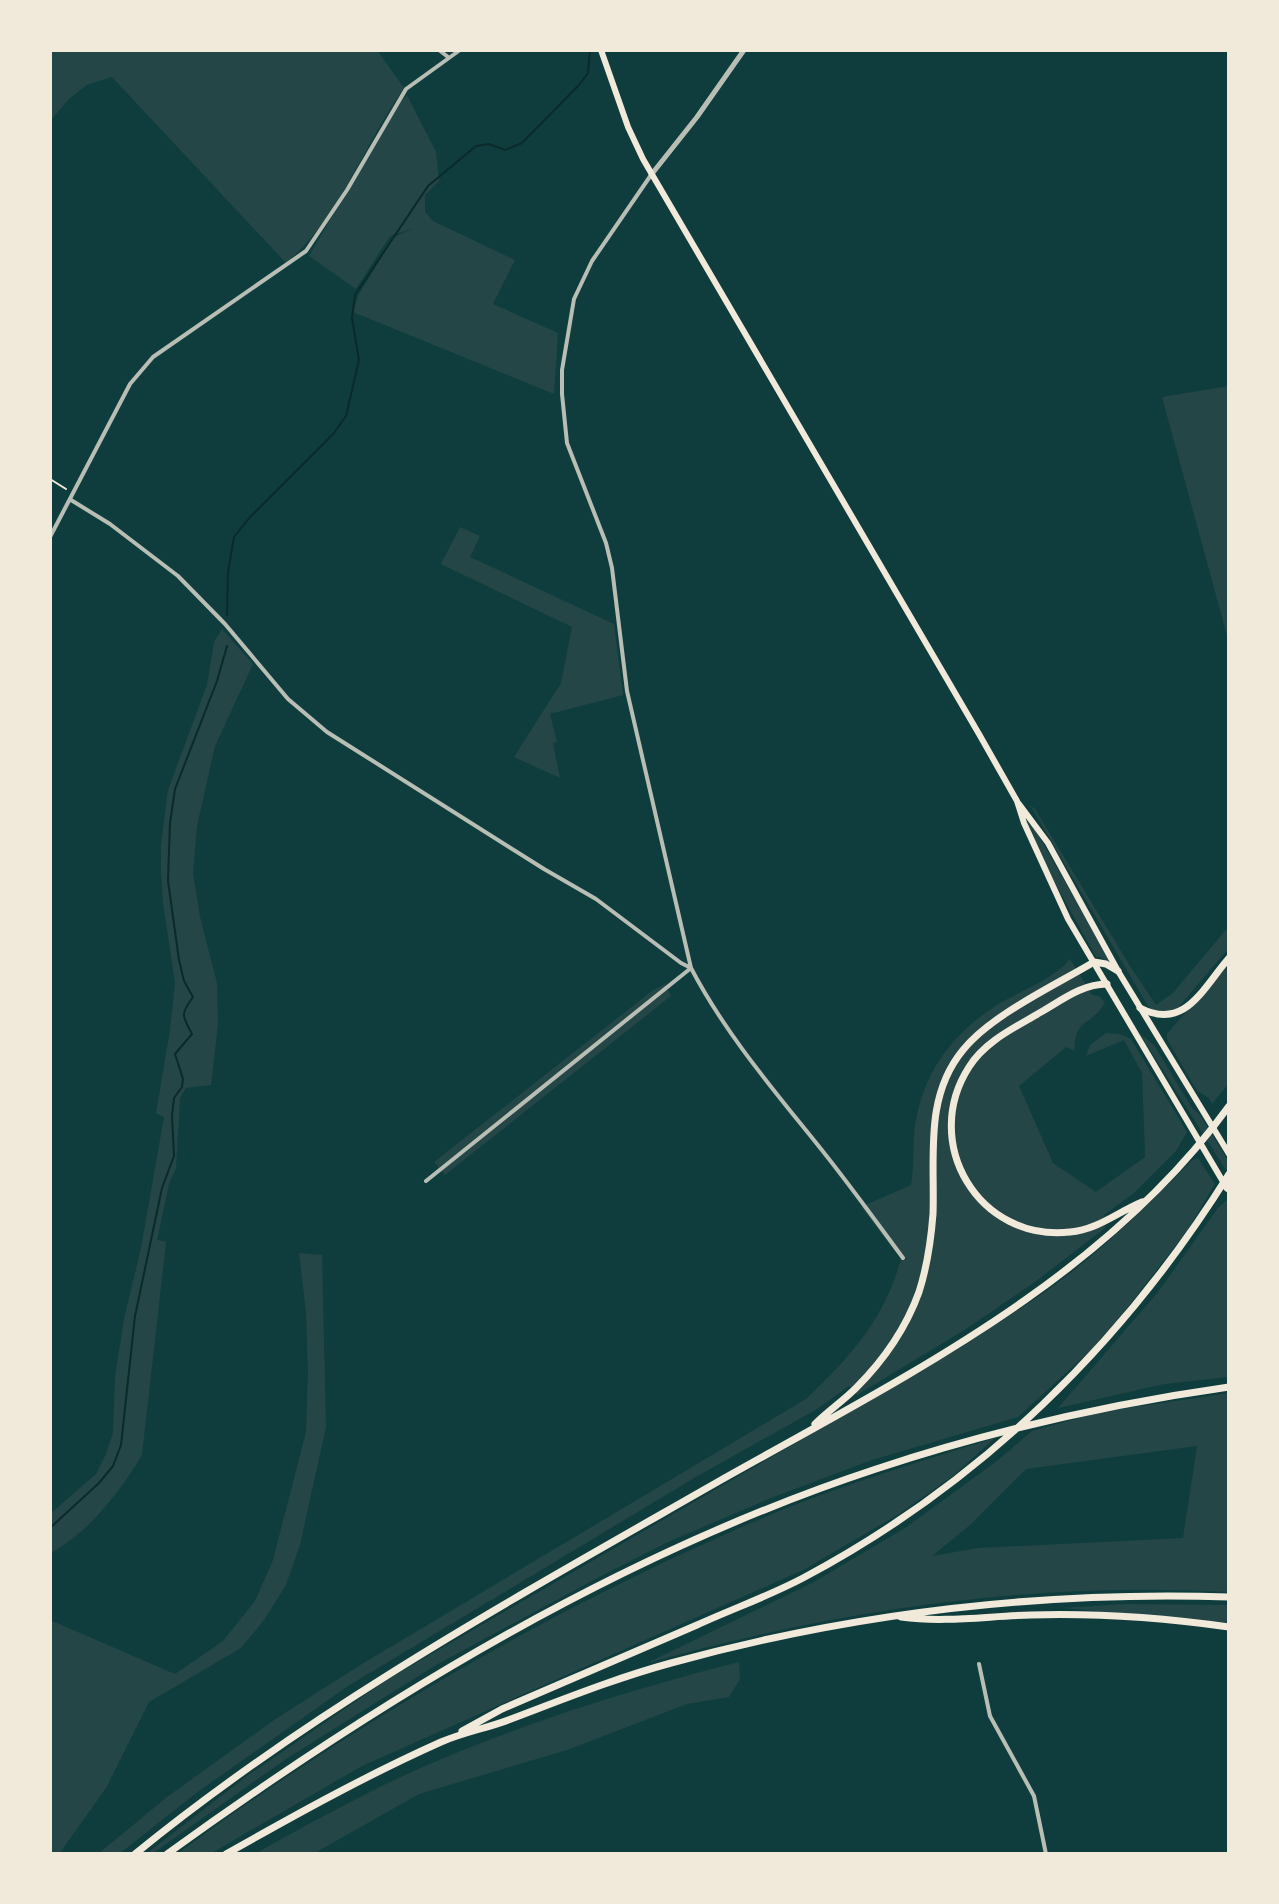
<svg xmlns="http://www.w3.org/2000/svg" width="1279" height="1904" viewBox="0 0 1279 1904" font-family="Helvetica,sans-serif">
  <style>
    .green { fill: #244646; fill-rule: evenodd }
    .lines { fill: none; stroke-linecap: round; stroke-linejoin: round }
    .stream { stroke: #0a2a2b; stroke-width: 2 }
    .path { stroke: #f1e9da; stroke-width: 2 }
    .minor { stroke: #b8beb3; stroke-width: 4 }
    .tertiary { stroke: #b8beb3; stroke-width: 5 }
    .primary { stroke: #f1e9da; stroke-width: 6 }
    .motorway { stroke: #f1e9da; stroke-width: 7 }
  </style>
  <rect width="100%" height="100%" fill="#0f3d3e"/>
  <!-- green -->
  <path class="green" d="M 50,50 L 377,50 L 404,88 C 364,144 340,218 286,263 L 112,77 L 87,85 L 70,98 L 50,121 Z
    M 407,95 L 436,152 L 439,181 L 425,195 L 425,212 L 433,221 L 515,260 L 493,304 L 558,333 L 554,394 L 353,312 L 359,294 L 394,237 L 414,228 L 390,236 L 356,289 L 309,256 L 396,107 Z
    M 1229,386 L 1229,643 L 1162,397 Z
    M 460,527 L 480,536 L 470,557 L 614,624 L 623,695 L 550,714 L 557,742 L 553,743 L 560,778 L 514,757 L 561,683 L 572,627 L 441,564 Z
    M 222,629 L 253,664 L 215,746 L 197,826 L 193,873 L 200,917 L 217,983 L 218,1024 L 211,1085 L 186,1088 L 180,1098 L 176,1168 L 169,1184 L 157,1240 L 166,1242 L 142,1455 C 122,1489 87,1535 50,1553 L 50,1514 L 96,1474 L 106,1454 L 113,1433 L 115,1377 L 124,1319 L 141,1248 L 164,1117 L 156,1113 L 170,1030 L 175,982 L 163,903 L 161,870 L 161,845 L 168,790 L 207,685 L 214,642 Z
    M 1030,805 L 1035,809 L 1130,966 L 1156,1005 L 1173,993 L 1229,926 L 1229,948 L 1176,1010 L 1156,1013 L 1148,1006 Z
    M 1022,810 L 1032,824 L 1113,966 L 1100,957 L 1096,957 L 1049,872 Z
    M 1070,959 L 1092,995 L 1099,996 L 1105,1002 C 1093,1026 1073,1018 1075,1051 L 1066,1047 L 1019,1086 L 1053,1163 L 1096,1192 L 1145,1157 L 1142,1073 L 1124,1040 L 1086,1056 L 1090,1045 L 1106,1033 L 1119,1034 L 1131,1039 L 1187,1132 L 1176,1151 L 1135,1192 L 1104,1215 L 1105,1228 L 1035,1282 L 966,1329 L 857,1395 L 849,1386 L 817,1409 L 696,1477 L 348,1686 L 199,1791 L 119,1854 L 98,1854 L 167,1797 L 274,1720 L 357,1667 L 806,1399 C 851,1356 884,1320 901,1259 L 861,1207 L 911,1185 C 914,1169 913,1152 914,1136 C 919,1076 952,1032 1002,1002 C 1022,991 1057,976 1070,959 Z
    M 1229,962 L 1229,1083 L 1212,1104 L 1209,1098 L 1197,1091 L 1167,1039 L 1167,1034 Z
    M 665,984 L 671,996 L 445,1175 L 434,1162 L 652,991 Z
    M 1140,1034 L 1154,1045 L 1192,1108 L 1200,1115 L 1229,1162 L 1229,1175 Z
    M 1198,1158 L 1215,1184 L 1187,1231 L 1103,1339 L 1018,1417 L 872,1460 L 771,1498 L 668,1542 L 599,1577 L 436,1665 L 286,1759 L 152,1854 L 146,1854 L 247,1776 L 390,1678 L 965,1345 C 992,1326 1021,1309 1048,1290 C 1100,1252 1146,1208 1191,1161 Z
    M 1227,1200 L 1229,1204 L 1229,1377 L 1164,1384 L 1058,1408 L 1158,1292 L 1218,1208 Z
    M 299,1253 L 322,1255 L 326,1427 L 300,1545 L 286,1585 L 264,1620 L 241,1648 L 149,1702 L 106,1788 L 59,1854 L 50,1854 L 50,1620 L 175,1674 L 223,1641 L 255,1601 L 273,1560 L 306,1432 L 308,1372 L 306,1312 Z
    M 1229,1393 L 1229,1592 C 1031,1581 835,1610 645,1664 L 812,1583 L 905,1528 L 997,1461 L 1032,1431 L 1101,1412 ZM 1197,1446 L 1183,1538 L 978,1548 L 932,1556 L 970,1525 L 1026,1469 Z
    M 995,1438 L 954,1475 L 899,1514 L 803,1570 L 362,1766 L 210,1854 L 177,1854 C 362,1718 565,1601 777,1512 C 847,1483 922,1461 995,1438 Z
    M 1124,1604 L 1229,1605 L 1229,1623 L 1063,1608 Z
    M 739,1662 L 740,1679 L 729,1697 L 687,1704 L 567,1750 L 419,1794 L 313,1854 L 255,1854 C 304,1826 354,1799 405,1775 C 513,1726 625,1691 739,1662 Z"/>
  <g class="lines">
    <!-- stream -->
    <path class="stream" d="M 227,615 L 228,572 L 234,537 L 250,517 L 334,433 L 346,416 L 359,360 L 352,318 L 355,295 L 428,186 L 476,146 L 489,144 L 505,150 L 522,143 L 578,86 L 588,73 L 590,50
      M 50,1528 L 99,1483 L 113,1466 L 121,1445 L 135,1316 L 162,1188 L 174,1156 L 172,1116 L 174,1098 L 182,1087 L 183,1079 L 175,1054 L 192,1034 C 182,1015 180,1015 193,997 L 184,981 L 179,960 L 168,881 L 170,823 L 175,789 L 217,681 L 227,646"/>
    <!-- path -->
    <path class="path" d="M 50,479 L 66,489"/>
    <!-- minor -->
    <path class="minor" d="M 439,50 L 448,57
      M 651,175 L 592,261 L 574,299 L 562,370 L 562,394 L 567,443 L 606,543 L 612,568 L 627,691 L 691,968 C 725,1033 772,1088 817,1144 C 847,1181 875,1220 903,1258
      M 71,500 L 110,524 L 178,576 L 225,624 L 288,699 L 327,732 L 544,869 L 596,899 L 681,963 L 691,968
      M 50,537 L 130,384 L 153,357 L 306,251 L 347,190 L 406,89 L 460,50
      M 426,1181 L 691,968
      M 979,1664 L 990,1716 L 1034,1796 L 1046,1854"/>
    <!-- tertiary -->
    <path class="tertiary" d="M 651,175 L 697,117 L 744,50"/>
    <!-- primary -->
    <path class="primary" d="M 601,50 L 628,127 L 643,159 L 979,734 L 1017,801 L 1024,823 L 1068,919 L 1225,1185
      M 1019,804 L 1048,843 L 1118,971 L 1229,1154"/>
    <!-- motorway -->
    <path class="motorway" d="M 1107,984 C 1082,984 1062,1000 1041,1012 C 1016,1027 985,1041 969,1067 C 920,1143 979,1242 1070,1232 C 1097,1230 1118,1212 1142,1202
      M 1140,1008 C 1185,1031 1202,989 1229,958
      M 1227,1188 L 1229,1189
      M 815,1424 C 828,1411 843,1401 856,1388 C 883,1361 906,1328 919,1292 C 927,1267 931,1240 933,1214 C 935,1158 924,1097 963,1050 C 991,1015 1054,986 1094,962 L 1106,964 L 1118,971
      M 901,1617 C 944,1623 988,1616 1031,1615 C 1097,1613 1164,1618 1229,1627
      M 462,1731 L 502,1709 C 567,1681 632,1653 697,1625 C 732,1609 769,1596 803,1578 C 980,1484 1123,1344 1229,1174
      M 135,1854 C 315,1707 520,1595 721,1480 C 904,1377 1103,1280 1229,1106
      M 167,1854 C 384,1697 621,1553 876,1469 C 991,1431 1109,1404 1229,1387
      M 226,1854 C 297,1814 367,1775 441,1742 C 464,1732 488,1728 511,1719 C 564,1699 616,1678 671,1663 C 853,1613 1040,1591 1229,1597"/>
  </g>
  <!-- border -->
  <rect width="1279" height="1904" fill="none" stroke="#f1e9da" stroke-width="104"/>
</svg>
